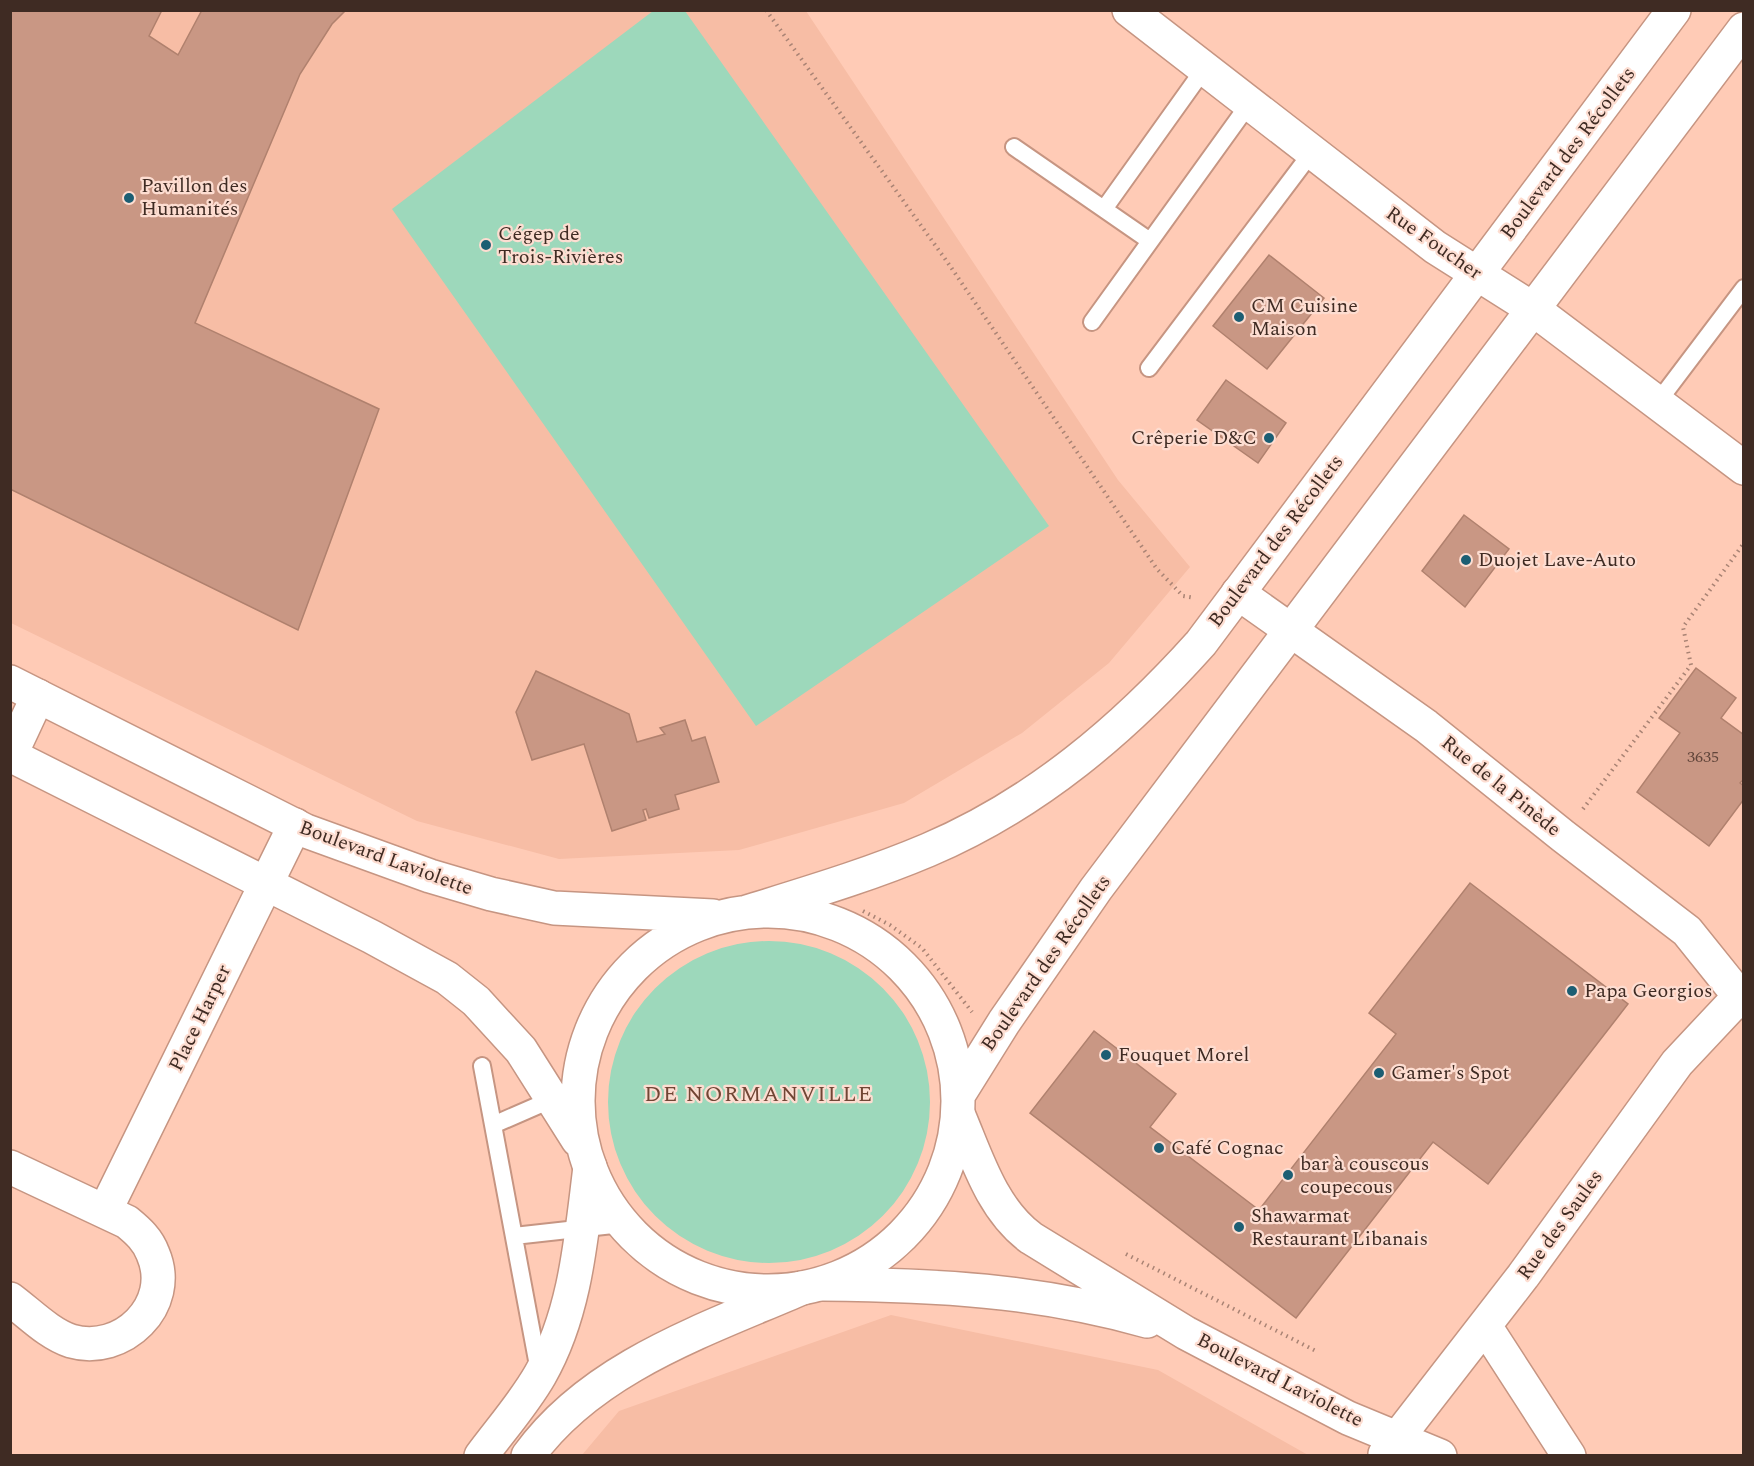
<svg xmlns="http://www.w3.org/2000/svg" width="1754" height="1466" viewBox="0 0 1754 1466" font-family="Spectral,serif">
  <style>
    .built { fill: #f7bda5 }
    .green { fill: #9dd8bb }
    .building { fill: #c99784; stroke: #b0816e; stroke-width: 1.5 }
    .lines { fill: none; stroke-linecap: round; stroke-linejoin: round }
    .service-casing { stroke: #c69582; stroke-width: 20 }
    .minor-casing { stroke: #c69582; stroke-width: 36 }
    .tertiary-casing { stroke: #c69582; stroke-width: 36 }
    .secondary-casing { stroke: #c69582; stroke-width: 36 }
    .path { stroke: #a98374; stroke-width: 4; stroke-dasharray: 1.5 4.5; stroke-linecap: butt }
    .service { stroke: #fff; stroke-width: 16 }
    .minor { stroke: #fff; stroke-width: 33 }
    .tertiary { stroke: #fff; stroke-width: 33 }
    .secondary { stroke: #fff; stroke-width: 33 }
    .poi-dot { fill: #1c5e73; stroke: #fdddd1; stroke-width: 2 }
    .labels { text-anchor: middle; dominant-baseline: central; stroke-width: 4.5; stroke-linejoin: round; paint-order: stroke }
    .number-label { font-size: 16px; fill: #62463b }
    .street-label { font-size: 20px; fill: #3f2b23; stroke: #fdddd1 }
    .poi-label { font-size: 20px; fill: #3f2b23; stroke: #fdddd1; text-anchor: start }
    .quarter-label { font-size: 22px; letter-spacing: 1.5px; fill: #714635; stroke: #fdddd1 }
  </style>
  <rect width="100%" height="100%" fill="#ffcbb6"/>
  <!-- built -->
  <path class="built" d="M 10,11 L 806,11 L 1118,480 L 1190,567 L 1109,663 L 1022,733 L 904,803 L 739,850 L 559,859 L 417,821 L 11,623 Z
    M 891,1315 L 1158,1370 L 1308,1455 L 582,1455 L 619,1411 Z"/>
  <!-- green -->
  <path class="green" d="M 653,11 L 685,11 L 1049,526 L 756,726 L 392,209 Z
    M608 1102a161 161 0 1 1 322 0a161 161 0 1 1-322 0Z"/>
  <!-- building -->
  <path class="building" d="M 10,10 L 162,10 L 149,36 L 178,55 L 202,10 L 346,10 L 332,24 L 300,74 L 195,323 L 379,409 L 298,630 L 10,489 Z
    M 1269,255 L 1324,298 L 1267,369 L 1213,326 Z
    M 1226,380 L 1286,423 L 1258,463 L 1197,420 Z
    M 1464,515 L 1509,549 L 1465,607 L 1422,571 Z
    M 1696,668 L 1736,698 L 1721,718 L 1744,735 L 1744,779 L 1740,783 L 1744,786 L 1744,799 L 1709,846 L 1637,792 L 1680,733 L 1659,718 Z
    M 536,671 L 629,714 L 637,742 L 665,734 L 660,728 L 685,720 L 692,741 L 705,737 L 719,782 L 675,795 L 679,809 L 649,818 L 646,809 L 643,810 L 646,820 L 612,831 L 584,744 L 532,760 L 516,712 Z
    M 1470,883 L 1628,1004 L 1488,1184 L 1433,1142 L 1296,1318 L 1030,1113 L 1094,1031 L 1176,1094 L 1150,1127 L 1259,1210 L 1396,1034 L 1369,1013 Z"/>
  <g class="lines">
    <defs>
      <path id="service" d="M 1014,147 L 1150,241
        M 1104,209 L 1204,69
        M 1092,322 L 1249,104
        M 1149,368 L 1312,152
        M 1657,403 L 1744,288
        M 482,1066 L 539,1371
        M 493,1125 L 578,1088
        M 514,1236 L 622,1224"/>
      <path id="minor" d="M 1129,10 L 1435,247 L 1533,309 L 1744,468
        M 1238,593 L 1426,726 L 1563,836 L 1687,931 L 1744,1002
        M 10,756 L 38,696
        M 959,1116 C 977,1159 992,1209 1031,1238 L 1186,1333 L 1348,1418 L 1440,1456
        M 10,1167 L 127,1222 C 138,1231 148,1240 153,1254 C 175,1305 122,1356 71,1341 C 49,1334 29,1313 10,1299
        M 105,1211 L 295,825
        M 822,1284 C 936,1285 1036,1290 1147,1321
        M 1485,1326 L 1569,1456
        M 1385,1454 L 1523,1276 L 1677,1063 L 1738,998"/>
      <path id="tertiary" d="M 481,1456 C 501,1429 524,1403 540,1375 C 576,1312 581,1238 590,1167
        M 528,1456 C 592,1367 705,1330 802,1288"/>
      <path id="secondary" d="M 10,682 L 306,831 L 430,876 L 491,894 L 554,908 L 713,916
        M 10,755 L 372,937 L 447,978 L 476,1001 L 521,1050 L 578,1140
        M578 1101a190 190 0 1 1 380 0a190 190 0 1 1-380 0Z
        M 747,912 C 808,893 869,875 928,850 C 1036,804 1124,729 1201,643 L 1674,10
        M 959,1094 L 1004,1022 L 1096,889 L 1744,29"/>
    </defs>
    <!-- service casing -->
    <use href="#service" class="service-casing"/>
    <!-- minor casing -->
    <use href="#minor" class="minor-casing"/>
    <!-- tertiary casing -->
    <use href="#tertiary" class="tertiary-casing"/>
    <!-- secondary casing -->
    <use href="#secondary" class="secondary-casing"/>
    <!-- path -->
    <path class="path" d="M 766,10 L 948,263 L 1157,569 L 1183,596 L 1195,598
      M 1583,809 L 1691,665 L 1683,627 L 1744,543
      M 863,911 L 890,925 L 922,948 L 972,1012
      M 1126,1254 L 1316,1351"/>
    <!-- service -->
    <use href="#service" class="service"/>
    <!-- minor -->
    <use href="#minor" class="minor"/>
    <!-- tertiary -->
    <use href="#tertiary" class="tertiary"/>
    <!-- secondary -->
    <use href="#secondary" class="secondary"/>
  </g>
  <!-- markers -->
  <g class="poi-dot">
    <circle cx="129" cy="198" r="6"/>
    <circle cx="486" cy="245" r="6"/>
    <circle cx="1239" cy="317" r="6"/>
    <circle cx="1269" cy="438" r="6"/>
    <circle cx="1466" cy="560" r="6"/>
    <circle cx="1572" cy="991" r="6"/>
    <circle cx="1106" cy="1055" r="6"/>
    <circle cx="1379" cy="1073" r="6"/>
    <circle cx="1159" cy="1148" r="6"/>
    <circle cx="1288" cy="1175" r="6"/>
    <circle cx="1239" cy="1227" r="6"/>
  </g>
  <g class="labels">
    <!-- number labels -->
    <g class="number-label">
      <text x="1703" y="757">3635</text>
    </g>
    <!-- street labels -->
    <g class="street-label">
      <text transform="translate(1568 153) rotate(-53)">Boulevard des Récollets</text>
      <text transform="translate(1434 243) rotate(35)">Rue Foucher</text>
      <text transform="translate(1276 541) rotate(-53)">Boulevard des Récollets</text>
      <text transform="translate(1501 786) rotate(39)">Rue de la Pinède</text>
      <text transform="translate(386 858) rotate(20)">Boulevard Laviolette</text>
      <text transform="translate(1046 963) rotate(-55)">Boulevard des Récollets</text>
      <text transform="translate(200 1018) rotate(-64)">Place Harper</text>
      <text transform="translate(1560 1225) rotate(-54)">Rue des Saules</text>
      <text transform="translate(1280 1380) rotate(27)">Boulevard Laviolette</text>
    </g>
    <!-- poi labels -->
    <g class="poi-label">
      <text x="141" y="186">Pavillon des<tspan x="141" dy="23">Humanités</tspan></text>
      <text x="498" y="234">Cégep de<tspan x="498" dy="23">Trois-Rivières</tspan></text>
      <text x="1251" y="306">CM Cuisine<tspan x="1251" dy="23">Maison</tspan></text>
      <text x="1257" y="438" text-anchor="end">Crêperie D&amp;C</text>
      <text x="1478" y="560">Duojet Lave-Auto</text>
      <text x="1584" y="991">Papa Georgios</text>
      <text x="1118" y="1055">Fouquet Morel</text>
      <text x="1391" y="1073">Gamer's Spot</text>
      <text x="1171" y="1148">Café Cognac</text>
      <text x="1300" y="1164">bar à couscous<tspan x="1300" dy="23">coupecous</tspan></text>
      <text x="1251" y="1216">Shawarmat<tspan x="1251" dy="23">Restaurant Libanais</tspan></text>
    </g>
    <!-- quarter labels -->
    <g class="quarter-label">
      <text x="759" y="1094">DE NORMANVILLE</text>
    </g>
  </g>
  <!-- border -->
  <rect width="1754" height="1466" fill="none" stroke="#3f2b23" stroke-width="24"/>
</svg>
